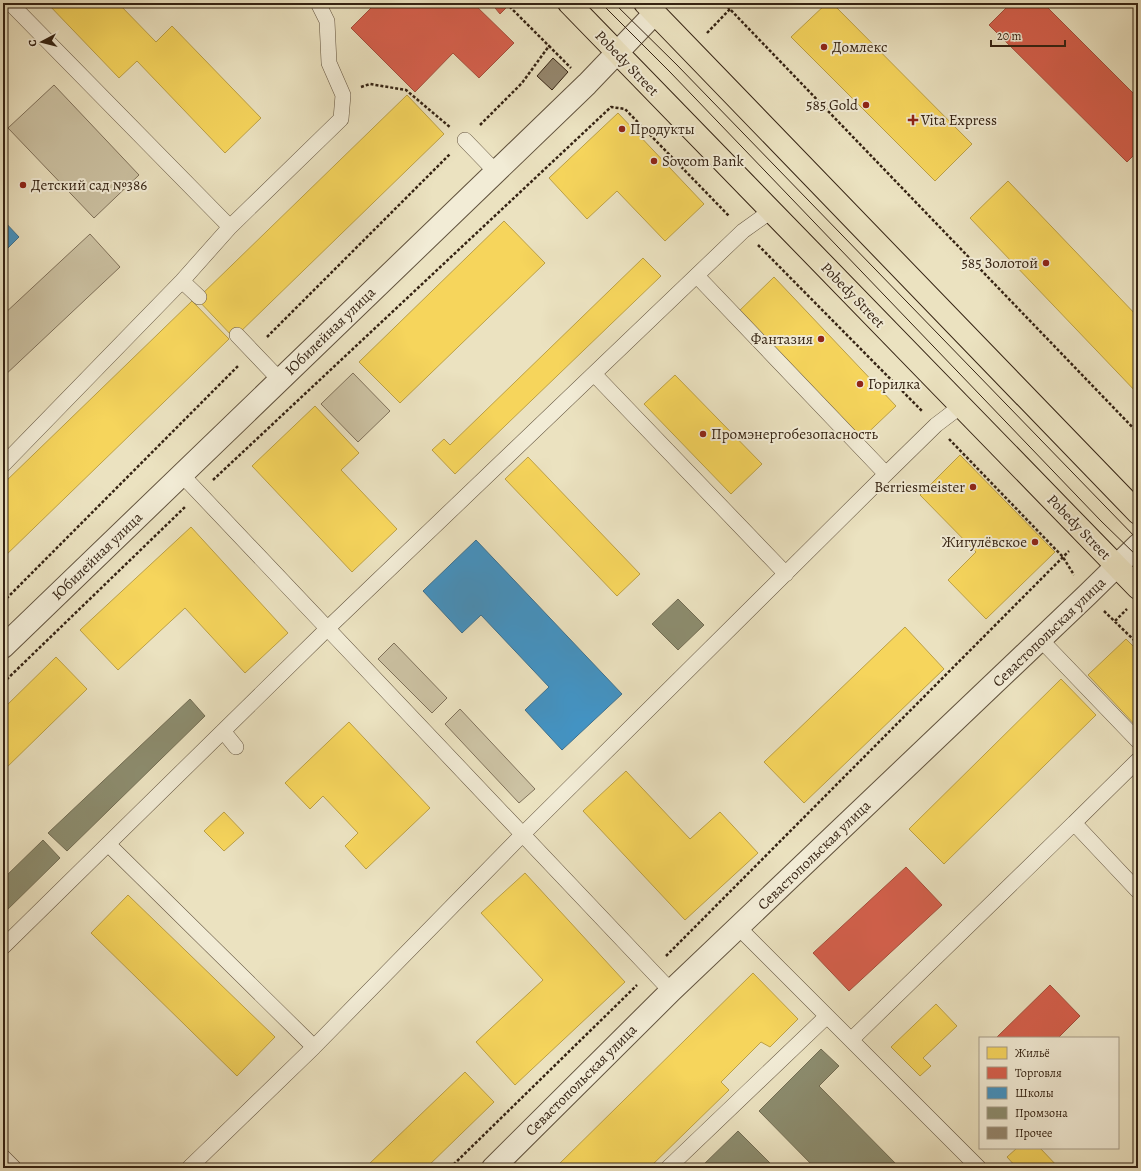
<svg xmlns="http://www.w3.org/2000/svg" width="1141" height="1171" viewBox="0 0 1141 1171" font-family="Alegreya,serif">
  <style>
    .green { fill: #ccc2a3; stroke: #80725b }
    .homes { fill: #f6d55c; stroke: #bca046 }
    .shops { fill: #d6604d; stroke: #a64e3c }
    .schools { fill: #4393c3; stroke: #3f718e }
    .industry { fill: #8c8c6e; stroke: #726c53 }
    .building { fill: #94866d; stroke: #352313 }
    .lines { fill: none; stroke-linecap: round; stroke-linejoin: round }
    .service-casing { stroke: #62533e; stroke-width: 16 }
    .minor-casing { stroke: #62533e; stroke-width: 24 }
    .primary-casing { stroke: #352313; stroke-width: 24 }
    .path { stroke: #352313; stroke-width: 2.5; stroke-dasharray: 3 2; stroke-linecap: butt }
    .service { stroke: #f2ecd6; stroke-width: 15 }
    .minor { stroke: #f2ecd6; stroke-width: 22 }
    .primary { stroke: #ebe2c0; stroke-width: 22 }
    .tram { stroke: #352313; stroke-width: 1 }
    .poi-dot { fill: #8f2418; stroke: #f2ecd6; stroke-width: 1.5 }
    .labels { text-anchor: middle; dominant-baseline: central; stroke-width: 4; stroke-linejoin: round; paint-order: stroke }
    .poi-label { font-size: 15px; fill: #352313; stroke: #f2ecd6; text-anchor: start }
    .street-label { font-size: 15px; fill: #352313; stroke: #f2ecd6 }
  </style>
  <rect width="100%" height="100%" fill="#ebe2c0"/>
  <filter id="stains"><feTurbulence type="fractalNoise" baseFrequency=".005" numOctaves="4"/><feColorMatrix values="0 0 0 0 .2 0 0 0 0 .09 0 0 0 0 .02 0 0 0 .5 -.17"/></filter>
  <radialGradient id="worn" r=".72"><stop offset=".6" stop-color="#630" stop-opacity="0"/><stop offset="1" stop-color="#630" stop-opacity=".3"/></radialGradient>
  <!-- green -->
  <path class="green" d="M 54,85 L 139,175 L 94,218 L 8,128 Z
    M 90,234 L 120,267 L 3,377 L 3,315 Z
    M 353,373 L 390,411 L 358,442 L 321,404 Z
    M 394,643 L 447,698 L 432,713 L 378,659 Z
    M 460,709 L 535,789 L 519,803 L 445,724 Z"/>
  <!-- homes -->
  <path class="homes" d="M 47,3 L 118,3 L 156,42 L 172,26 L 261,118 L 225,153 L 137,61 L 119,78 Z
    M 827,3 L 832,3 L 972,144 L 935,181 L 791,37 Z
    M 407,95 L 444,134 L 234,338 L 197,299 Z
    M 618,113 L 704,204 L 665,241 L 617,191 L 587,219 L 549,178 Z
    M 1008,181 L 1138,317 L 1138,394 L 970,218 Z
    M 504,221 L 545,263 L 400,403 L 359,362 Z
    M 643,258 L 661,276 L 455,474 L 432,450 L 444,439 L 450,445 Z
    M 774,277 L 896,406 L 856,444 L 734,316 Z
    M 192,301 L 229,339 L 3,558 L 3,484 Z
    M 675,375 L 762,464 L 731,494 L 644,404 Z
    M 315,406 L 359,453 L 341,470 L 397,529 L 352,572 L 252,466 Z
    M 960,455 L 1055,552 L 986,619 L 948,580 L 976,552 L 920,495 Z
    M 528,457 L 640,574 L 617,596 L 505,479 Z
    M 191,527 L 288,633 L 245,673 L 185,608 L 118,670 L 80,630 Z
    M 905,627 L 944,669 L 804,803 L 764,762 Z
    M 1126,639 L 1138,651 L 1138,728 L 1088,675 Z
    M 56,657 L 87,689 L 3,771 L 3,709 Z
    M 1061,679 L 1096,715 L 944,864 L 909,829 Z
    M 349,722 L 430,808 L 366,869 L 345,846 L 358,833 L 323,796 L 310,809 L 285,783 Z
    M 626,771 L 690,839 L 720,812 L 758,853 L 685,920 L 583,811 Z
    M 224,812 L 244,833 L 224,851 L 204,831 Z
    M 525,873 L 625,982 L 515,1085 L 476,1042 L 543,980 L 481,913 Z
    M 128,895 L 275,1037 L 237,1076 L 91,933 Z
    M 753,973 L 798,1019 L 770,1047 L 761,1042 L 721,1082 L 729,1090 L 649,1168 L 638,1167 L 637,1168 L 555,1168 Z
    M 936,1004 L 957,1026 L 923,1058 L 931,1066 L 920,1076 L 891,1047 Z
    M 465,1072 L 494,1102 L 426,1168 L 371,1168 L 368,1165 Z
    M 1017,1148 L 1040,1148 L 1059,1168 L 1017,1168 L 1007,1157 Z"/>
  <!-- shops -->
  <path class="shops" d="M 376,3 L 473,3 L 514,43 L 479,78 L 453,53 L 415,92 L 351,28 Z
    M 491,3 L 501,3 L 506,8 L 500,14 Z
    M 1011,3 L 1043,3 L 1138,98 L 1138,151 L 1127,162 L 989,25 Z
    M 906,867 L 942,905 L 849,991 L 813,953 Z
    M 1050,985 L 1080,1016 L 1058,1038 L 996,1038 Z"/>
  <!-- schools -->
  <path class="schools" d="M 3,220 L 19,237 L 3,253 Z
    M 476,540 L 622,694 L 562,750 L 525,710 L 549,687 L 481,615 L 462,633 L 423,591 Z"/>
  <!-- industry -->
  <path class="industry" d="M 678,599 L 704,625 L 678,650 L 652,624 Z
    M 190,699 L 205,716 L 67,851 L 48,833 Z
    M 43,840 L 60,858 L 3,914 L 3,879 Z
    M 821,1049 L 839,1066 L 819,1086 L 900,1168 L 815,1168 L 759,1111 Z
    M 738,1131 L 775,1168 L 700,1168 Z"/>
  <!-- building -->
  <path class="building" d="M 553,58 L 568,72 L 552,90 L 537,76 Z"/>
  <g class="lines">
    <defs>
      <path id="service" d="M 10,3 L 230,227
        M 465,140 L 495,171
        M 697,276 L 886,474
        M 199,297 L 182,281 L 230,227 L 341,119 L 343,95 L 329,63 L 327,21 L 318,3
        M 237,335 L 279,379
        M 594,374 L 786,574
        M 3,465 L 182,281
        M 182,475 L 671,991
        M 1041,640 L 1138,741
        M 223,731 L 236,747
        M 1074,823 L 1138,760
        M 108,844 L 314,1047
        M 738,927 L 979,1168
        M 3,947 L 328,628 L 743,231 L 771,211
        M 851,1040 L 1074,823 L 1138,891
        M 3,1157 L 14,1168
        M 189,1168 L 314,1047 L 522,835 L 886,474 L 936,425 L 961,406
        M 668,1168 L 827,1016"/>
      <path id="minor" d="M 3,647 L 587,84 L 655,13
        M 493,1168 L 671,991 L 1087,595 L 1138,545"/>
      <path id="primary" d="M 569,3 L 1138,588
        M 645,3 L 1138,513"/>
    </defs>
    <!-- service casing -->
    <use href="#service" class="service-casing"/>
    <!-- minor casing -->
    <use href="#minor" class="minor-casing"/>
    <!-- primary casing -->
    <use href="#primary" class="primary-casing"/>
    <!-- path -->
    <path class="path" d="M 506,3 L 549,46
      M 724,3 L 1138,433
      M 707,33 L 730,9
      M 361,87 L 370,84 L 406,90 L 451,128
      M 480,125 L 522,83 L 549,46 L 571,68
      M 758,245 L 922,411
      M 267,337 L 450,154
      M 949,439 L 1063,557 L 1074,575
      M 213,480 L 611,107 L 625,109 L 729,216
      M 3,602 L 238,366
      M 1104,611 L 1138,644
      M 1115,621 L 1127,609
      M 3,683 L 185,507
      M 666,956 L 1069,551
      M 450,1168 L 637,985"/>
    <!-- service -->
    <use href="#service" class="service"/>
    <!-- minor -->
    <use href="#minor" class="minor"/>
    <!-- primary -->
    <use href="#primary" class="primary"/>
    <!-- tram -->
    <path class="tram" d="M 601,3 L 670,72 L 1101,521 L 1138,557
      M 614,3 L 677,65 L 1138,540"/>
  </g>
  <!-- markers -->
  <g class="poi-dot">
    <circle cx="824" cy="47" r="4"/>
    <circle cx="866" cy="105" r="4"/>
    <path d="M911 114h4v4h4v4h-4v4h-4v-4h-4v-4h4z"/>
    <circle cx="622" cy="129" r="4"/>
    <circle cx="654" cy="161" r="4"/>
    <circle cx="23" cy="185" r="4"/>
    <circle cx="1046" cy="263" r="4"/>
    <circle cx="821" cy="339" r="4"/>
    <circle cx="860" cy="384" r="4"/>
    <circle cx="703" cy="434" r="4"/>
    <circle cx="973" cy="487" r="4"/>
    <circle cx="1035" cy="542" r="4"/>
  </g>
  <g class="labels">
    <!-- poi labels -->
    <g class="poi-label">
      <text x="832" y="47">Домлекс</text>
      <text x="858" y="105" text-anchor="end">585 Gold</text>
      <text x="921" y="120">Vita Express</text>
      <text x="630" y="129">Продукты</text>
      <text x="662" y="161">Sovcom Bank</text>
      <text x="31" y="185">Детский сад №386</text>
      <text x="1038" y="263" text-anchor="end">585 Золотой</text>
      <text x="813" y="339" text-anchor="end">Фантазия</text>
      <text x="868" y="384">Горилка</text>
      <text x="711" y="434">Промэнергобезопасность</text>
      <text x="965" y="487" text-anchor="end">Berriesmeister</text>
      <text x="1027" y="542" text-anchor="end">Жигулёвское</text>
    </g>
    <!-- street labels -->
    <g class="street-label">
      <text transform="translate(627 63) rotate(46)">Pobedy Street</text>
      <text transform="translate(853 295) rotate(46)">Pobedy Street</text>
      <text transform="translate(330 331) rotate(-44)">Юбилейная улица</text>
      <text transform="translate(1079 527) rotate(46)">Pobedy Street</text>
      <text transform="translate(97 556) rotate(-44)">Юбилейная улица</text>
      <text transform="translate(1049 632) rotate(-44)">Севастопольская улица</text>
      <text transform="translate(814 855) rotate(-44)">Севастопольская улица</text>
      <text transform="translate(581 1080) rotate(-45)">Севастопольская улица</text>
    </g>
  </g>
  <!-- margin -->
  <rect width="1141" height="1171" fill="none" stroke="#ebe2c0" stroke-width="16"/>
  <rect x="4" y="4" width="1133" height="1163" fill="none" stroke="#352313" stroke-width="2"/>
  <rect x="8" y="8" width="1125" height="1155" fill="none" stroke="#352313"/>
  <!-- legend -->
  <rect x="979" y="1037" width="140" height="112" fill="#f2ecd6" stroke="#a69c88"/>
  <rect x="987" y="1047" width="20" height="12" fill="#f6d55c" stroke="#a69c88"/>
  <text x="1015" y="1057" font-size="12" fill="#352313">Жильё</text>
  <rect x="987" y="1067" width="20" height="12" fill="#d6604d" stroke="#a69c88"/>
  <text x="1015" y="1077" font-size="12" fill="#352313">Торговля</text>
  <rect x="987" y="1087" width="20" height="12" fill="#4393c3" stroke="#a69c88"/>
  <text x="1015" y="1097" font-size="12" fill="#352313">Школы</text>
  <rect x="987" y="1107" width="20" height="12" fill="#8c8c6e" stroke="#a69c88"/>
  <text x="1015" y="1117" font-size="12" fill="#352313">Промзона</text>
  <rect x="987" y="1127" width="20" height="12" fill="#94866d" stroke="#a69c88"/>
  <text x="1015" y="1137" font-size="12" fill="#352313">Прочее</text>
  <!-- north arrow -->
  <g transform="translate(42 42) rotate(263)" stroke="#f2ecd6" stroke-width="3" paint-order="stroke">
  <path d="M0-3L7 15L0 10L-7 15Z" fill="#352313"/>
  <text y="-6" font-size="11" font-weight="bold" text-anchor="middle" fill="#352313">С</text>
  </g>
  <!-- scale -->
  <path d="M991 40v6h74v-6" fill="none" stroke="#352313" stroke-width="2"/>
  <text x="997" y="40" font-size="12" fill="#352313" stroke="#f2ecd6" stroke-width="3" paint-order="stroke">20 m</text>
  <rect width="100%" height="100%" filter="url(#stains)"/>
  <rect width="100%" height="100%" fill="url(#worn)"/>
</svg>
